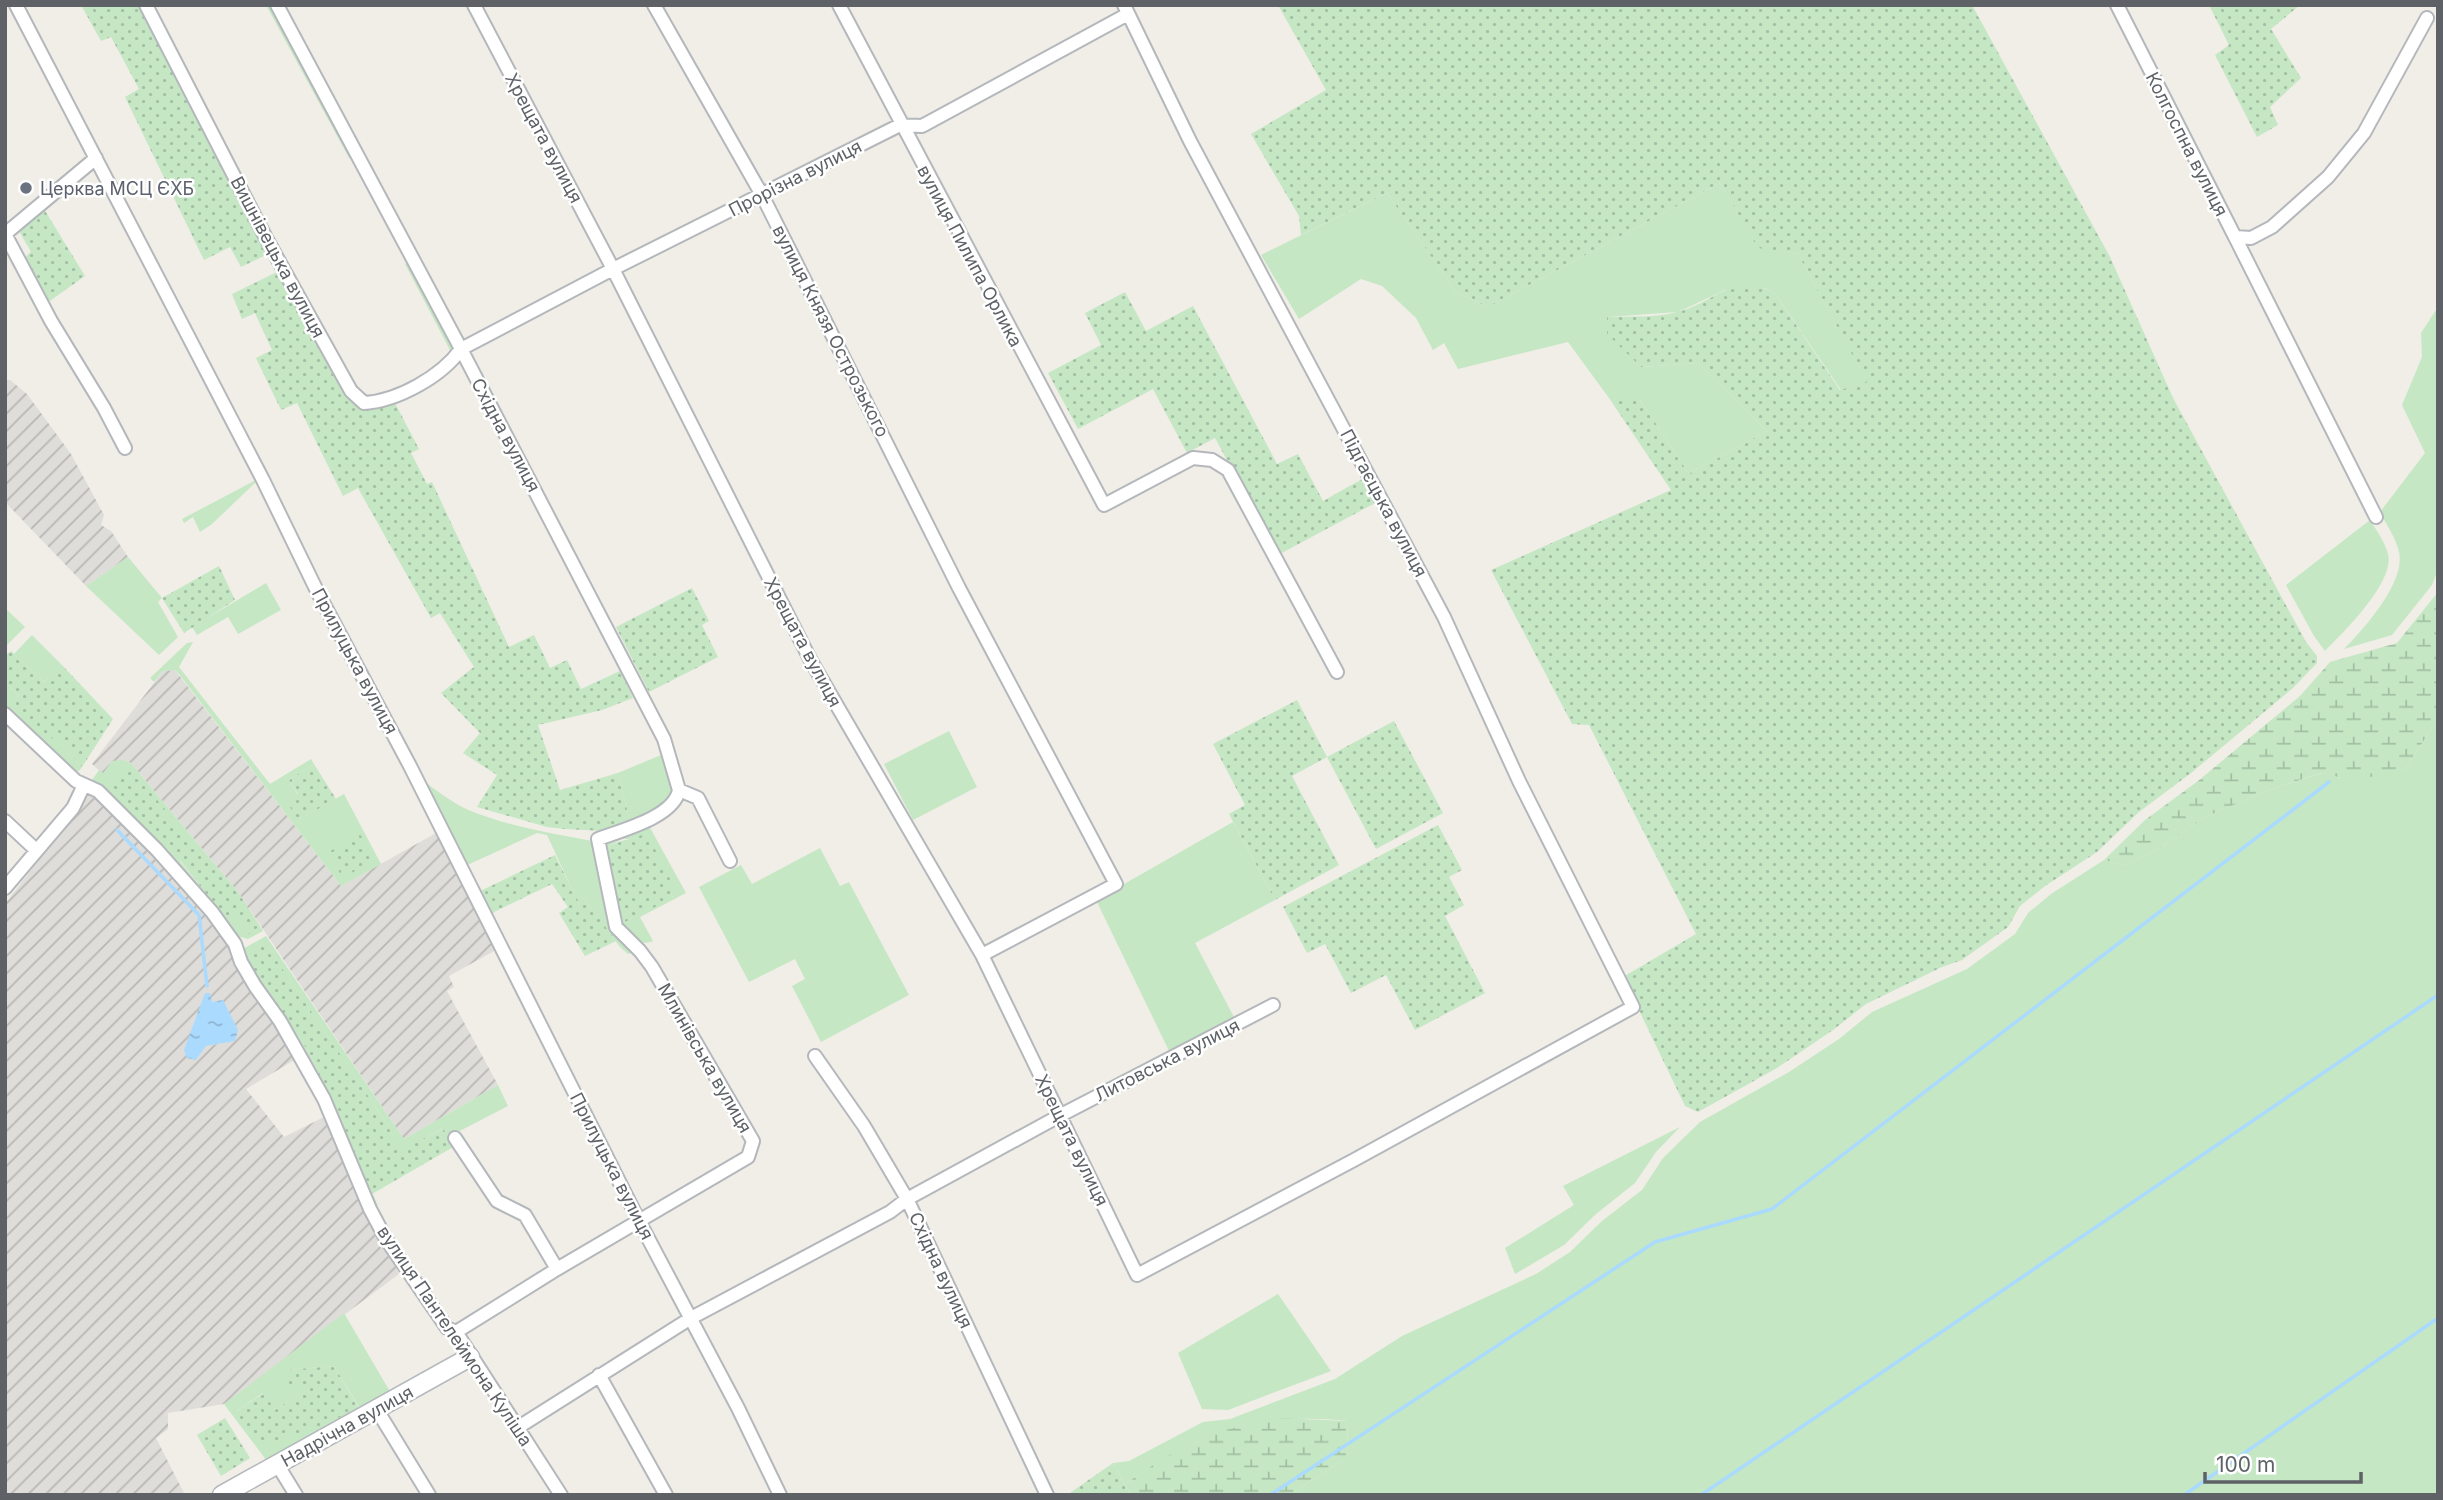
<svg xmlns="http://www.w3.org/2000/svg" width="2443" height="1500" viewBox="0 0 2443 1500" font-family="Inter,sans-serif">
  <style>
    .industrial { fill: url(#industrial-furrows); fill-rule: evenodd }
    .grass { fill: #c5e7c4; fill-rule: evenodd }
    .wetland { fill: url(#wetland-marsh) }
    .garden { fill: url(#garden-dots) }
    .water { fill: url(#water-ripples) }
    .lines { fill: none; stroke-linecap: round; stroke-linejoin: round }
    .stream { stroke: #aadafd; stroke-width: 3.5 }
    .street-casing { stroke: #b4b7bb; stroke-width: 16 }
    .secondary-casing { stroke: #b5b9be; stroke-width: 21 }
    .street { stroke: #fff; stroke-width: 12 }
    .secondary { stroke: #fff; stroke-width: 18 }
    .worship-dot { fill: #6b7280; stroke: #fff; stroke-width: 2.5 }
    .labels { text-anchor: middle; dominant-baseline: central; stroke-width: 5; stroke-linejoin: round; paint-order: stroke }
    .street-label { font-size: 18px; fill: #5e6267; stroke: #fff }
    .worship-label { font-size: 18px; fill: #5b616d; stroke: #fff; text-anchor: start }
  </style>
  <defs>
    <pattern id="industrial-furrows" width="10" height="10" patternUnits="userSpaceOnUse" patternTransform="scale(1.75)"><rect width="10" height="10" fill="#dfddd9"/><path d="M-1 1l2-2M0 10L10 0M9 11l2-2" fill="none" stroke="#b8b7b4"/></pattern>
    <pattern id="wetland-marsh" width="20" height="14" patternUnits="userSpaceOnUse" patternTransform="scale(1.75)"><rect width="20" height="14" fill="#c5e7c4"/><path d="M1 5h8M5 5V1M11 12h8M15 12V8" fill="none" stroke="#a3bfa3"/></pattern>
    <pattern id="garden-dots" width="8" height="8" patternUnits="userSpaceOnUse" patternTransform="scale(1.75)"><rect width="8" height="8" fill="#c5e7c4"/><path d="M2 2h.1M6 6h.1" fill="none" stroke="#a3bfa3" stroke-width="1.8" stroke-linecap="round"/></pattern>
    <pattern id="water-ripples" width="26" height="14" patternUnits="userSpaceOnUse" patternTransform="scale(1.75)"><rect width="26" height="14" fill="#aadafd"/><path d="M2 4q2-2 4 0t4 0M15 11q2-2 4 0t4 0" fill="none" stroke="#8eb4d1"/></pattern>
  </defs>
  <rect width="100%" height="100%" fill="#f0eee7"/>
  <!-- industrial -->
  <path class="industrial" d="M 5,380 L 10,380 L 27,394 L 71,454 L 104,515 L 101,525 L 111,531 L 128,557 L 86,586 L 5,502 Z
    M 175,670 L 341,886 L 438,832 L 496,950 L 449,976 L 454,987 L 447,991 L 498,1085 L 404,1139 L 238,892 L 131,763 L 124,760 L 103,774 L 92,764 L 163,671 Z
    M 92,791 L 209,914 L 298,1058 L 246,1089 L 284,1137 L 328,1115 L 368,1210 L 399,1274 L 224,1404 L 168,1413 L 168,1429 L 156,1438 L 185,1495 L 5,1495 L 5,904 ZM 210,994 L 211,1002 L 234,1041 L 206,1046 L 196,1060 Z"/>
  <!-- grass -->
  <path class="grass" d="M 266,5 L 271,5 L 352,156 L 349,158 Z
    M 1720,183 L 1758,247 L 1798,254 L 1868,383 L 1841,390 L 1774,292 L 1765,288 L 1725,290 L 1678,312 L 1607,317 L 1641,367 L 1698,363 L 1767,431 L 1689,474 L 1639,398 L 1609,398 L 1568,342 L 1458,369 L 1444,343 L 1433,350 L 1416,318 L 1382,286 L 1361,279 L 1299,319 L 1261,255 L 1387,193 L 1456,292 L 1488,307 Z
    M 409,262 L 456,352 L 452,354 L 405,264 Z
    M 2438,307 L 2438,569 L 2432,585 L 2392,635 L 2344,649 C 2364,629 2406,582 2399,552 C 2396,538 2386,524 2380,512 L 2425,453 L 2402,405 L 2422,357 L 2421,333 Z
    M 256,480 L 256,482 L 212,524 L 200,532 L 193,517 L 184,523 L 182,519 Z
    M 2370,520 C 2376,530 2385,542 2388,554 C 2395,582 2344,632 2325,651 L 2314,636 L 2286,585 Z
    M 128,557 L 162,598 L 158,602 L 178,637 L 159,655 L 86,586 Z
    M 266,583 L 281,610 L 238,634 L 228,617 L 197,635 L 192,627 Z
    M 5,608 L 25,627 L 5,647 Z
    M 32,635 L 61,664 L 44,682 L 14,654 Z
    M 193,642 L 179,667 L 270,784 L 311,759 L 314,764 L 289,780 L 298,795 L 298,820 L 344,794 L 381,864 L 341,886 L 179,674 L 175,670 L 163,671 L 154,682 L 150,678 L 187,643 Z
    M 5,682 L 19,696 L 14,702 L 51,738 L 54,735 L 82,767 L 79,771 L 74,771 L 5,705 Z
    M 2438,718 L 2438,1495 L 1290,1495 L 1347,1457 L 1348,1421 C 1256,1411 1200,1433 1125,1484 L 1113,1463 L 1129,1461 L 1203,1422 L 1230,1419 L 1335,1379 L 1402,1336 L 1536,1274 L 1570,1252 L 1602,1221 L 1642,1190 L 1663,1158 L 1700,1122 L 1789,1072 L 1839,1039 L 1872,1012 L 1967,969 L 2015,934 L 2028,913 L 2051,894 L 2104,860 L 2127,866 L 2161,847 L 2205,817 L 2277,787 L 2323,773 L 2342,778 L 2405,770 Z
    M 949,731 L 977,787 L 913,820 L 884,764 Z
    M 661,755 C 668,769 675,787 669,802 L 630,822 L 618,773 Z
    M 124,760 L 131,763 L 198,844 L 180,861 L 228,922 L 236,915 L 249,933 L 260,926 L 263,931 L 248,939 L 233,935 L 92,780 L 99,770 L 103,773 L 112,761 Z
    M 420,778 C 437,791 456,806 476,813 C 513,827 553,834 592,841 L 613,928 L 632,953 L 628,954 L 620,947 L 584,898 L 578,902 L 547,835 L 537,833 L 463,867 Z
    M 1233,822 L 1275,900 L 1195,943 L 1234,1017 L 1170,1053 L 1096,900 Z
    M 648,824 L 686,893 L 640,917 L 653,941 C 640,947 624,937 619,923 C 611,899 609,871 604,847 L 609,840 ZM 622,839 L 631,839 L 673,897 L 623,923 L 607,847 Z
    M 820,848 L 840,886 L 849,882 L 909,995 L 821,1042 L 792,986 L 805,979 L 795,959 L 749,982 L 699,887 L 741,865 L 752,884 Z
    M 266,936 L 404,1139 L 498,1085 L 508,1106 L 448,1137 L 442,1129 L 400,1151 L 387,1124 L 265,944 L 243,956 L 309,1052 L 378,1206 L 368,1198 L 326,1098 L 282,1020 L 257,985 L 243,961 L 241,950 Z
    M 1680,1127 L 1656,1152 L 1635,1183 L 1596,1214 L 1564,1245 L 1515,1274 L 1505,1248 L 1574,1205 L 1563,1186 Z
    M 1278,1294 L 1331,1371 L 1228,1410 L 1202,1409 L 1178,1353 Z
    M 344,1313 L 392,1395 L 267,1461 L 224,1404 ZM 334,1366 L 359,1407 L 235,1412 L 263,1393 L 275,1410 L 313,1386 L 286,1370 Z"/>
  <!-- wetland -->
  <path class="wetland" d="M 2438,592 L 2438,718 L 2405,770 L 2365,778 L 2342,778 L 2322,773 L 2277,787 L 2205,817 L 2161,847 L 2127,866 L 2104,860 L 2145,820 L 2198,781 L 2300,696 L 2330,662 L 2397,643 Z
    M 1277,1418 L 1348,1421 L 1347,1457 L 1290,1495 L 1131,1495 L 1125,1484 L 1165,1457 L 1221,1431 Z"/>
  <!-- garden -->
  <path class="garden" d="M 81,5 L 141,5 L 270,253 L 241,267 L 230,247 L 204,260 L 125,97 L 139,89 L 111,37 L 101,41 Z
    M 1278,5 L 1972,5 L 2110,257 L 2173,398 L 2306,642 L 2317,656 L 2317,663 L 2293,688 L 2191,773 L 2139,812 L 2097,852 L 2045,886 L 2020,906 L 2008,927 L 1962,960 L 1942,967 L 1866,1004 L 1833,1030 L 1777,1068 L 1698,1112 L 1685,1106 L 1623,977 L 1696,934 L 1589,725 L 1572,724 L 1491,570 L 1671,490 L 1609,398 L 1639,398 L 1689,474 L 1767,431 L 1698,363 L 1641,367 L 1607,334 L 1607,317 C 1629,316 1655,318 1677,312 C 1714,303 1731,272 1774,292 L 1840,390 L 1867,382 L 1798,254 L 1758,248 L 1720,183 L 1488,307 L 1456,292 L 1387,193 L 1301,235 L 1299,216 L 1251,134 L 1326,90 Z
    M 2209,5 L 2300,5 L 2271,29 L 2301,78 L 2270,107 L 2278,125 L 2257,137 L 2215,55 L 2229,45 Z
    M 44,209 L 85,276 L 47,303 L 24,258 L 31,252 L 19,231 Z
    M 279,271 L 347,393 L 374,407 L 395,403 L 419,449 L 411,453 L 427,484 L 432,482 L 509,647 L 534,635 L 550,668 L 567,660 L 581,689 L 620,671 L 633,698 L 602,710 L 538,725 L 560,790 L 618,773 L 630,822 L 605,831 L 565,829 L 547,827 L 477,807 L 497,775 L 463,753 L 480,733 L 441,693 L 474,667 L 440,613 L 431,618 L 358,488 L 343,496 L 297,403 L 281,410 L 256,358 L 272,350 L 255,313 L 242,319 L 232,294 Z
    M 1125,292 L 1146,331 L 1193,306 L 1277,464 L 1298,454 L 1323,501 L 1364,478 L 1377,502 L 1278,555 L 1215,438 L 1187,453 L 1153,389 L 1078,429 L 1048,373 L 1101,345 L 1085,313 Z
    M 219,566 L 235,600 L 184,633 L 162,598 Z
    M 692,588 L 709,621 L 702,625 L 718,657 L 649,692 L 616,627 Z
    M 11,651 L 44,682 L 61,664 L 113,719 L 82,767 L 54,736 L 51,739 L 13,702 L 19,696 L 5,682 L 5,656 Z
    M 1297,700 L 1327,757 L 1394,721 L 1443,813 L 1376,849 L 1327,757 L 1292,776 L 1339,865 L 1275,900 L 1229,814 L 1245,805 L 1213,744 Z
    M 314,764 L 336,799 L 298,820 L 287,802 L 298,794 L 289,780 Z
    M 124,770 L 134,772 L 195,846 L 198,844 L 238,892 L 260,926 L 249,934 L 236,916 L 228,922 L 180,860 L 113,787 Z
    M 1438,825 L 1462,870 L 1449,877 L 1464,905 L 1445,916 L 1485,993 L 1415,1030 L 1386,975 L 1351,993 L 1325,944 L 1307,953 L 1283,907 Z
    M 647,833 L 676,891 L 671,894 L 673,898 L 623,923 L 607,847 C 620,840 633,839 647,833 Z
    M 360,834 L 374,859 L 350,874 L 340,873 L 327,853 Z
    M 555,855 L 578,901 L 584,898 L 616,941 L 585,956 L 559,913 L 568,907 L 552,884 L 488,915 L 476,893 Z
    M 265,943 L 387,1124 L 400,1150 L 443,1129 L 455,1146 L 372,1194 L 309,1052 L 243,956 Z
    M 334,1366 L 359,1408 L 315,1429 L 262,1445 L 235,1412 L 264,1393 L 275,1410 L 311,1387 L 289,1387 L 286,1370 Z
    M 225,1418 L 250,1458 L 221,1476 L 197,1435 Z
    M 1113,1463 L 1131,1495 L 1067,1495 Z"/>
  <!-- water -->
  <path class="water" d="M 205,993 L 210,993 L 212,1002 L 223,1000 L 238,1030 L 235,1041 L 206,1046 L 196,1060 L 187,1058 L 184,1050 Z"/>
  <g class="lines">
    <!-- stream -->
    <path class="stream" d="M 117,830 L 199,915 L 207,986
      M 1270,1495 L 1655,1242 L 1772,1209 L 2329,782
      M 1701,1495 L 2438,995
      M 2184,1495 L 2438,1318"/>
    <defs>
      <path id="street" d="M 16,5 L 263,480 L 318,593 L 410,766 L 639,1221 L 738,1408 L 780,1495
        M 146,5 L 266,238 L 351,391 L 364,403 C 398,401 442,376 461,349 L 613,269 L 900,125 L 922,126 L 1128,14
        M 277,5 L 461,349 L 664,739 L 679,790 L 698,798 L 730,861
        M 474,5 L 613,269 L 811,661 L 982,955 L 1137,1275 L 1354,1160 L 1633,1007 L 1519,781 L 1444,617 L 1190,141 L 1124,5
        M 654,5 L 762,195 L 959,588 L 1116,884 L 982,955
        M 839,5 L 1104,505 L 1193,458 L 1212,460 L 1228,470 L 1337,672
        M 2117,5 L 2235,237 L 2251,238 L 2272,227 L 2328,177 L 2364,133 L 2427,18
        M 96,158 L 5,234 L 51,321 L 104,408 L 125,448
        M 2235,237 L 2376,517
        M 5,714 L 76,781 L 98,791 L 157,850 L 212,912 L 235,944 L 241,962 L 255,986 L 280,1021 L 324,1099 L 370,1209 L 386,1239 L 447,1328 L 456,1332 L 561,1495
        M 5,821 L 36,850
        M 5,888 L 73,808 L 84,785
        M 815,1056 L 864,1126 L 907,1199 L 1047,1495
        M 455,1138 L 497,1201 L 525,1215 L 557,1269
        M 456,1332 L 557,1269 L 748,1157 L 753,1141 L 652,967 L 640,951 L 616,927 L 598,839 C 622,830 674,817 679,790
        M 599,1375 L 666,1495
        M 377,1410 L 429,1495
        M 517,1428 L 691,1318 L 890,1212 L 907,1199 L 1061,1115 L 1273,1005
        M 277,1464 L 296,1495"/>
      <path id="secondary" d="M 222,1495 L 470,1357"/>
    </defs>
    <!-- street casing -->
    <use href="#street" class="street-casing"/>
    <!-- secondary casing -->
    <use href="#secondary" class="secondary-casing"/>
    <!-- street -->
    <use href="#street" class="street"/>
    <!-- secondary -->
    <use href="#secondary" class="secondary"/>
  </g>
  <!-- markers -->
  <circle class="worship-dot" cx="26" cy="188" r="7"/>
  <g class="labels">
    <!-- street labels -->
    <g class="street-label">
      <text transform="translate(544 138) rotate(62)">Хрещата вулиця</text>
      <text transform="translate(2187 144) rotate(63)">Колгоспна вулиця</text>
      <text transform="translate(795 178) rotate(-27)">Прорізна вулиця</text>
      <text transform="translate(970 256) rotate(62)">вулиця Пилипа Орлика</text>
      <text transform="translate(278 257) rotate(62)">Вишнівецька вулиця</text>
      <text transform="translate(831 331) rotate(63)">вулиця Князя Острозького</text>
      <text transform="translate(506 435) rotate(62)">Східна вулиця</text>
      <text transform="translate(1384 503) rotate(62)">Підгаєцька вулиця</text>
      <text transform="translate(803 642) rotate(62)">Хрещата вулиця</text>
      <text transform="translate(355 661) rotate(62)">Прилуцька вулиця</text>
      <text transform="translate(705 1058) rotate(60)">Млинівська вулиця</text>
      <text transform="translate(1167 1060) rotate(-27)">Литовська вулиця</text>
      <text transform="translate(1072 1140) rotate(64)">Хрещата вулиця</text>
      <text transform="translate(612 1166) rotate(63)">Прилуцька вулиця</text>
      <text transform="translate(941 1270) rotate(65)">Східна вулиця</text>
      <text transform="translate(455 1336) rotate(56)">вулиця Пантелеймона Куліша</text>
      <text transform="translate(347 1426) rotate(-29)">Надрічна вулиця</text>
    </g>
    <!-- worship labels -->
    <g class="worship-label">
      <text x="40" y="188">Церква МСЦ ЄХБ</text>
    </g>
  </g>
  <!-- border -->
  <rect width="2443" height="1500" fill="none" stroke="#5e6267" stroke-width="14"/>
  <!-- scale -->
  <path d="M2205 1472v10h156v-10" fill="none" stroke="#5e6267" stroke-width="3.5"/>
  <text x="2216" y="1472" font-size="21" fill="#5e6267" stroke="#ffffff" stroke-width="5" paint-order="stroke">100 m</text>
</svg>
